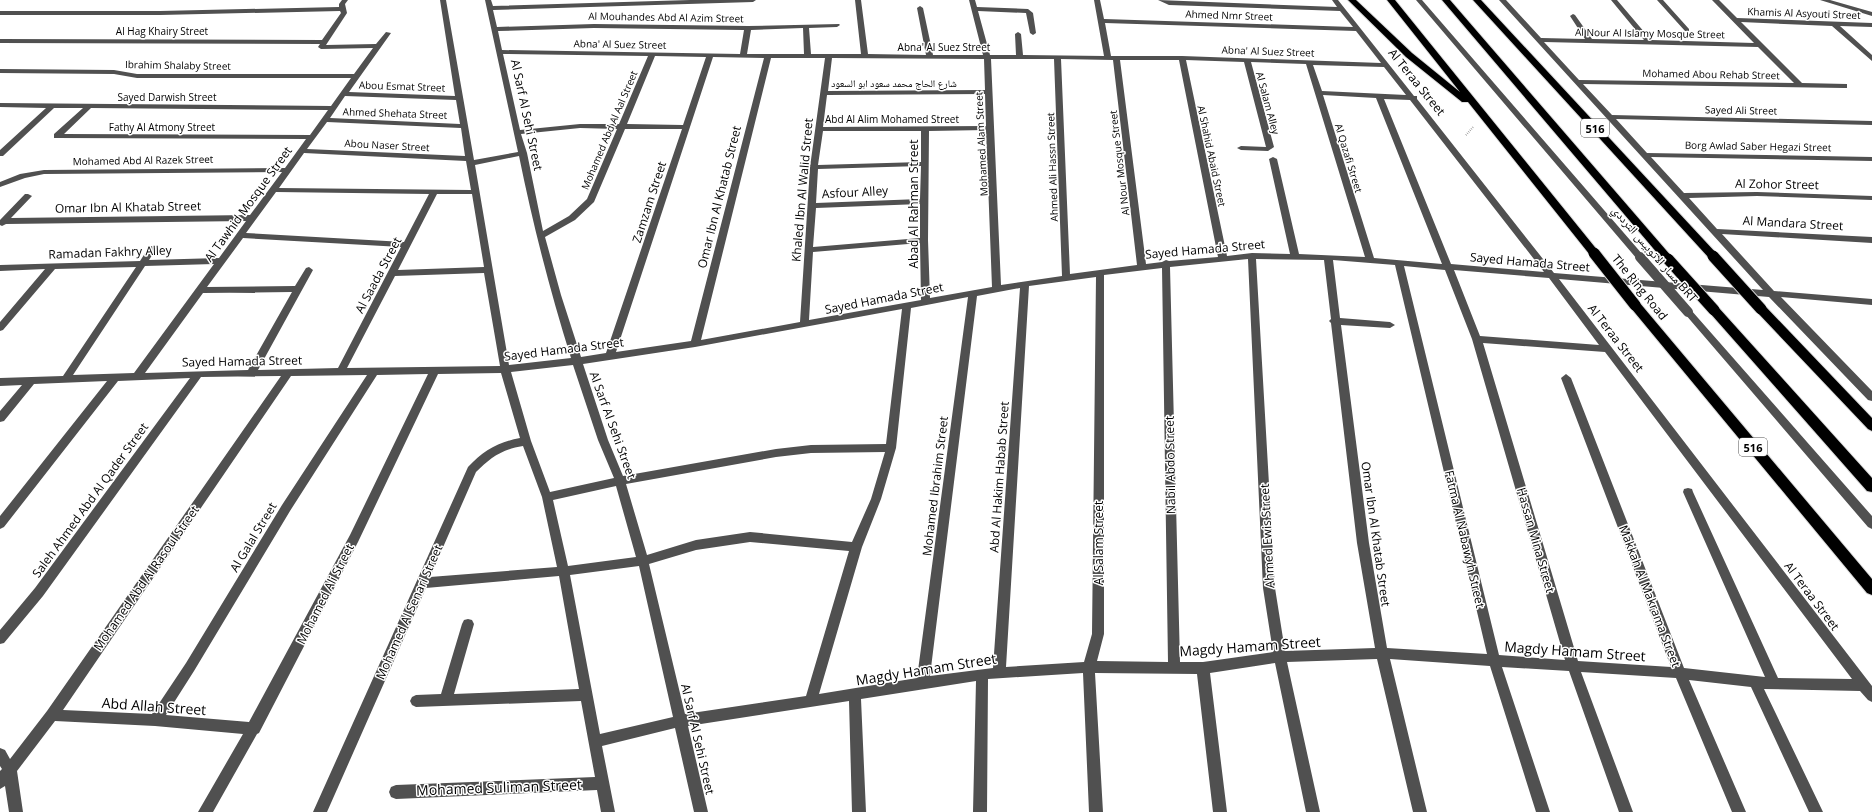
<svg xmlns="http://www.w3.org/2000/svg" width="1872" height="812" viewBox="0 0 1872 812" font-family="'Open Sans','Noto Naskh Arabic',sans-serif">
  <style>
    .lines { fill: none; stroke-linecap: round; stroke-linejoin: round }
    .highway-casing { stroke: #dbdbdb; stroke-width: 2 }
    .path { stroke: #727272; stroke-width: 2; stroke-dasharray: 0.5 1.5; stroke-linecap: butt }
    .minor { fill: #505050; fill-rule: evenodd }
    .highway { fill: #000; fill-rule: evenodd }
    .highway-bridge-casing { stroke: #dbdbdb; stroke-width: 13; stroke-linecap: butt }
    .minor-bridge { stroke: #505050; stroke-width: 10 }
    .highway-bridge { stroke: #000; stroke-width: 11 }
    .labels { text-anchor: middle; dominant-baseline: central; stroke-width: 3; stroke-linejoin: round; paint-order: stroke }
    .far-street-label { font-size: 10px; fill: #000; stroke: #fff }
    .shield { fill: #fff; stroke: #4c4c4c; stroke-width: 1 }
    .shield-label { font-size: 11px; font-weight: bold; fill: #000 }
    .street-label { font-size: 12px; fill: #000; stroke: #fff }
    .near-street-label { font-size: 14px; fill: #000; stroke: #fff }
  </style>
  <rect width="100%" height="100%" fill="#fff"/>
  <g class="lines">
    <defs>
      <path id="highway" d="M 1348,0 L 1356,0 L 1412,53 L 1460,92 L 1387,0 L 1395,0 L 1598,251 L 1599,253 L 1598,255 L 1590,255 L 1468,102 L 1462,102 L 1406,57 Z
        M 1442,0 L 1450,0 L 1672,257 L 1673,259 L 1672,261 L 1664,261 Z
        M 1473,0 L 1481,0 L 1717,254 L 1718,256 L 1717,258 L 1709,258 Z
        M 1635,301 L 1639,302 L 1872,579 L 1872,595 L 1867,593 L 1631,308 L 1630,305 Z
        M 1761,305 L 1765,306 L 1872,418 L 1872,431 L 1868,429 L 1757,312 L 1756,309 Z
        M 1714,306 L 1718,307 L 1872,478 L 1872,492 L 1867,491 L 1710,313 L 1709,310 L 1710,307 Z"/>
    </defs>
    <!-- highway casing -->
    <use href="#highway" class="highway-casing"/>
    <!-- path -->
    <path class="path" d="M 1466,135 L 1473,127"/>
    <!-- minor -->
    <path class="minor" d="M 342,0 L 348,0 L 345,4 L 347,13 L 326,45 L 376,44 L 386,32 L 391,33 L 349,92 L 455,96 L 440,0 L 446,0 L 474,160 L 518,152 L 485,0 L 491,0 L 493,6 L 690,0 L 756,0 L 753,2 L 493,10 L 497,27 L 594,24 L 748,26 L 839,24 L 840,25 L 837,27 L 809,28 L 811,54 L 861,54 L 855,0 L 861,0 L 868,54 L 926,55 L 917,8 L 920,6 L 923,8 L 933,55 L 983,55 L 969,0 L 975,0 L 977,7 L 1028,9 L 1033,13 L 1036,33 L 1033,35 L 1030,33 L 1026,13 L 978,11 L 990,55 L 1016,55 L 1015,34 L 1018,32 L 1021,34 L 1023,55 L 1104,56 L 1094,0 L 1100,0 L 1104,19 L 1353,27 L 1340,11 L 1169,5 L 1158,0 L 1337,7 L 1332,0 L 1338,0 L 1414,96 L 1417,96 L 1417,99 L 1554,273 L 1763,290 L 1499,0 L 1506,0 L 1541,38 L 1585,39 L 1570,16 L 1573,14 L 1575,15 L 1592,39 L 1644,40 L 1611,0 L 1617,0 L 1651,40 L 1754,43 L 1712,0 L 1719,0 L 1737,18 L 1872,23 L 1872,27 L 1840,26 L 1872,55 L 1872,61 L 1832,26 L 1741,22 L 1802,83 L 1847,84 L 1847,88 L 1844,88 L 1583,84 L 1612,115 L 1872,121 L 1872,125 L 1616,119 L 1647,153 L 1872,157 L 1872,161 L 1651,157 L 1684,193 L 1757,192 L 1872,196 L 1872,200 L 1757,196 L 1689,198 L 1717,229 L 1872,237 L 1872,243 L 1722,234 L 1774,291 L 1872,299 L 1872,305 L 1781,297 L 1872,391 L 1872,401 L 1868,400 L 1769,297 L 1559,279 L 1872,686 L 1872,702 L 1868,700 L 1860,691 L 1764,689 L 1823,812 L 1809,812 L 1751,687 L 1689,680 L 1746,812 L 1732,812 L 1676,678 L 1581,672 L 1633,812 L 1619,812 L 1569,671 L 1502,667 L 1550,812 L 1536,812 L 1490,666 L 1390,659 L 1427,812 L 1413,812 L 1377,659 L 1287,662 L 1320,812 L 1306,812 L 1275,663 L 1210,673 L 1227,812 L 1213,812 L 1197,674 L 1095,673 L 1103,812 L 1089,812 L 1083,673 L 988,679 L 987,812 L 973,812 L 976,681 L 861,699 L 866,812 L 852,812 L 849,701 L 688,726 L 708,812 L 694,812 L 675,728 L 602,746 L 615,812 L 601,812 L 597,790 L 396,799 L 391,797 L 389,792 L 391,787 L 396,785 L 595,777 L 581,701 L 416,707 L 412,705 L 410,701 L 412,697 L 416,695 L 441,694 L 462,624 L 464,620 L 468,619 L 472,620 L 474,624 L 454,694 L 579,689 L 559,576 L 426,588 L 327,812 L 313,812 L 468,467 C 483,451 498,442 520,438 L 501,373 L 438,374 L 358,542 L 259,733 L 257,734 L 213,812 L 198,812 L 243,734 L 155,726 L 55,721 L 17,771 L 23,812 L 9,812 L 5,786 L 0,789 L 0,771 L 2,769 L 0,766 L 0,748 L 5,750 L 10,759 L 47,711 L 281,376 L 201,377 L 43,596 L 4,643 L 0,644 L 0,630 L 35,588 L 190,378 L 118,381 L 4,527 L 0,529 L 0,516 L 107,381 L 34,384 L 4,421 L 0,422 L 0,411 L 22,385 L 0,386 L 0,378 L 63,376 L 136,267 L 55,269 L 3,330 L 0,331 L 0,322 L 45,269 L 0,271 L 0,265 L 140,261 L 149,247 L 152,246 L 156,249 L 149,260 L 219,258 L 246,221 L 6,224 L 2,226 L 0,225 L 0,220 L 25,194 L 28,194 L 32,196 L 11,218 L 250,215 L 282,172 L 44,174 L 25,178 L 0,187 L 0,182 L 20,174 L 44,170 L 285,168 L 306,139 L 57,138 L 54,138 L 54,134 L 83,108 L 54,108 L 3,156 L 0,156 L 0,150 L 46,108 L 0,107 L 0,103 L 331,106 L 351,78 L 137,78 L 114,74 L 0,73 L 0,69 L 114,70 L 137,74 L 354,74 L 373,48 L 321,49 L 318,47 L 320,44 L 0,43 L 0,39 L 322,40 L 341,13 L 340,11 L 160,15 L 0,15 L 0,11 L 160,11 L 339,7 L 339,4 ZM 1105,23 L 1356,31 L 1381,63 L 1182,56 L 1111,56 ZM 594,28 L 744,30 L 740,54 L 502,50 L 498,31 ZM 803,28 L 804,54 L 747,54 L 751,30 ZM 1544,42 L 1758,47 L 1794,83 L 1579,80 ZM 503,54 L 648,56 L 619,124 L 580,124 L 520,130 ZM 655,56 L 706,57 L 683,125 L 627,124 ZM 713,57 L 764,58 L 691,341 L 616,352 ZM 771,58 L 825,58 L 810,167 L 800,322 L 701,340 ZM 832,58 L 984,59 L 985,90 L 828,91 ZM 991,59 L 1054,59 L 1062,276 L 1001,285 ZM 1061,59 L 1113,60 L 1137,265 L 1070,274 ZM 1120,60 L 1179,60 L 1218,257 L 1169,261 L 1166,260 L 1162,262 L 1146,264 ZM 1186,60 L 1244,62 L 1266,147 L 1241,146 L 1237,148 L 1241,150 L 1268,151 L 1274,147 L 1251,62 L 1306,64 L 1365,257 L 1299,254 L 1277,159 L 1273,157 L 1269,159 L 1290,254 L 1252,253 L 1227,256 ZM 1313,65 L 1384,67 L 1406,95 L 1322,91 ZM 985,94 L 986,126 L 823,127 L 827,95 ZM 1323,95 L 1376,98 L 1442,264 L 1374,258 ZM 345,96 L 456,100 L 460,124 L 330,118 ZM 1384,99 L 1410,100 L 1544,272 L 1451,264 ZM 91,108 L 328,110 L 310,135 L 64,134 ZM 327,122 L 461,128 L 465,156 L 307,149 ZM 580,128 L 617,129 L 587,199 L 569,216 L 543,231 L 527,153 L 521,134 ZM 625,129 L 682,129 L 606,353 L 581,357 L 561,295 L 545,237 L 575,220 L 594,202 ZM 986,130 L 992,287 L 930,298 L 928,240 L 929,131 ZM 823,131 L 921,131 L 921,162 L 818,165 ZM 304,153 L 466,161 L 471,190 L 279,188 ZM 519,156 C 533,225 550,291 571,358 L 509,365 L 475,165 ZM 921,166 L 920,199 L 816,203 L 818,169 ZM 276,192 L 429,194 L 404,242 L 246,233 ZM 437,194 L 472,194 L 484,267 L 398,270 ZM 920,204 L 920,238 L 813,247 L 816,208 ZM 243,238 L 401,247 L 338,368 L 258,370 L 313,270 L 309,267 L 306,268 L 295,286 L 207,287 ZM 920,243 L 921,300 L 809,320 L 813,252 ZM 1248,259 L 1263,588 L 1273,652 L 1203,662 L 1180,662 L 1170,267 ZM 1256,259 L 1324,260 L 1331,319 L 1329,321 L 1331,323 L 1357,543 L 1375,648 L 1285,651 L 1275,588 ZM 1333,260 L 1395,265 L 1487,654 L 1387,648 L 1369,543 L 1341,325 L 1390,328 L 1395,325 L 1390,322 L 1340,318 ZM 214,264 L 134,373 L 73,375 L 145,266 ZM 1404,266 L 1445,270 L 1472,339 L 1565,660 L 1499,655 ZM 1162,268 L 1168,662 L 1097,661 L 1104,634 L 1104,275 ZM 1454,270 L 1549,278 L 1599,345 L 1480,336 ZM 484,273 L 500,366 L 347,368 L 395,276 ZM 1096,277 L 1092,634 L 1084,662 L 1006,667 L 1029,286 ZM 1020,288 L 993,668 L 930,676 L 977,296 ZM 292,292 L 248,370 L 145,373 L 203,293 ZM 968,297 L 917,678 L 819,694 L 862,547 L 881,499 L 896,448 L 911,308 ZM 902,309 L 886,444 L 811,445 L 776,449 L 623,476 L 608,440 L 583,364 L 695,347 ZM 1483,343 L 1605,352 L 1852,679 L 1778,678 L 1693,492 L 1692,489 L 1688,488 L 1684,489 L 1683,492 L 1765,677 L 1684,668 L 1571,378 L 1566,374 L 1561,378 L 1671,667 L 1578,661 ZM 573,365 L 598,440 L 614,478 L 550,492 L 531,441 L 511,372 ZM 428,374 L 350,535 L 249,722 L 166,715 L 194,671 L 290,511 L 377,375 ZM 367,375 L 282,505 L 186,663 L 152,714 L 63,710 L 291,376 ZM 523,446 L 542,497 L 557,567 L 430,577 L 476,472 C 490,458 502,449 523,446 ZM 885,452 L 871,499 L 852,542 L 750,532 L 696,540 L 647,555 L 626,484 L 776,457 L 811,453 ZM 616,486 L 636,557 L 568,566 L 553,500 ZM 750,542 L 849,551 L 806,696 L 685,714 L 649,564 L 696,550 ZM 639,566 L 673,717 L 600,734 L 570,575 Z
      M 1416,0 L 1422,0 L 1643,255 L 1644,257 L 1643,259 L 1637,259 Z
      M 1657,0 L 1663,0 L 1689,29 L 1689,31 L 1685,31 Z
      M 1820,0 L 1830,0 L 1872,12 L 1872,16 Z
      M 1688,309 L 1691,310 L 1872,516 L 1872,529 L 1868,527 L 1685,314 L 1683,312 L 1685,310 Z"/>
    <!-- highway -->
    <use href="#highway" class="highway"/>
    <defs>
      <path id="highway-bridge" d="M 1594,253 L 1635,305
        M 1713,256 L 1761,309
        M 1668,259 L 1714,310"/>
    </defs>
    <!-- highway-bridge casing -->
    <use href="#highway-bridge" class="highway-bridge-casing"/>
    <!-- minor-bridge -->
    <path class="minor-bridge" d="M 1640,257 L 1688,312"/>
    <!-- highway-bridge -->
    <use href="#highway-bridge" class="highway-bridge"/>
  </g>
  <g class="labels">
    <!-- far-street labels -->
    <g class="far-street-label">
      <text transform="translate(1804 13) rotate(2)">Khamis Al Asyouti Street</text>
      <text transform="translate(1229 15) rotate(2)">Ahmed Nmr Street</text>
      <text transform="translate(666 17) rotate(1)">Al Mouhandes Abd Al Azim Street</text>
      <text x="162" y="31">Al Hag Khairy Street</text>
      <text transform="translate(1650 33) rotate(1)">Al Nour Al Islamy Mosque Street</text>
      <text transform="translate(620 44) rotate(1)">Abna' Al Suez Street</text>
      <text x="944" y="47">Abna' Al Suez Street</text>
      <text transform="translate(1268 51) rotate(2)">Abna' Al Suez Street</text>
      <text transform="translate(178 65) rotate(1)">Ibrahim Shalaby Street</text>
      <text transform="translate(1711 74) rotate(1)">Mohamed Abou Rehab Street</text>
      <text x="894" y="83">شارع الحاج محمد سعود ابو السعود</text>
      <text transform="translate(402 86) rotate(2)">Abou Esmat Street</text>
      <text x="167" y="97">Sayed Darwish Street</text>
      <text transform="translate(1268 103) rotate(75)">Al Salam Alley</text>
      <text transform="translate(1741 110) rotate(1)">Sayed Ali Street</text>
      <text transform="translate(395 113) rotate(2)">Ahmed Shehata Street</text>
      <text x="892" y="119">Abd Al Alim Mohamed Street</text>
      <text x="162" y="127">Fathy Al Atmony Street</text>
      <text transform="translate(609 130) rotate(-67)">Mohamed Abd Al Aal Street</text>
      <text transform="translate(981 144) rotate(-93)">Mohamed Alam Street</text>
      <text transform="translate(387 145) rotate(3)">Abou Naser Street</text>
      <text transform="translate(1758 146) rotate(1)">Borg Awlad Saber Hegazi Street</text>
      <text transform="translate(1212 156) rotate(78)">Al Shahid Abaid Street</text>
      <text transform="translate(1349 158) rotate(73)">Al Qazafi Street</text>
      <text transform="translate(143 160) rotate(-1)">Mohamed Abd Al Razek Street</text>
      <text transform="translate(1119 163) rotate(-97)">Al Nour Mosque Street</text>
      <text transform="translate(1052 167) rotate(-92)">Ahmed Ali Hassn Street</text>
    </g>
    <!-- shield labels -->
    <g class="shield">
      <rect x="1581" y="119" width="28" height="18" rx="3"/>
      <rect x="1739" y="438" width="28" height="18" rx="3"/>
    </g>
    <g class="shield-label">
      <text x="1595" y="128">516</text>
      <text x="1753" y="447">516</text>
    </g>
    <!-- street labels -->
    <g class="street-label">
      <text transform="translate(1417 82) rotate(51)">Al Teraa Street</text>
      <text transform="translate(527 115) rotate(78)">Al Sarf Al Sehi Street</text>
      <text transform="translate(1777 184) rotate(1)">Al Zohor Street</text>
      <text transform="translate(802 190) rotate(-85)">Khaled Ibn Al Walid Street</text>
      <text transform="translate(855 192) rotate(-3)">Asfour Alley</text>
      <text transform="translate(719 197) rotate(-76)">Omar Ibn Al Khatab Street</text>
      <text transform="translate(649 202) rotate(-72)">Zamzam Street</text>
      <text transform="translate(248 204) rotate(-54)">Al Tawhid Mosque Street</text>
      <text transform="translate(913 204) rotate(-90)">Abad Al Rahman Street</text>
      <text transform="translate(128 207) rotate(-1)">Omar Ibn Al Khatab Street</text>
      <text transform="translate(1793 223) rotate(3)">Al Mandara Street</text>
      <text transform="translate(1205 249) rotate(-5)">Sayed Hamada Street</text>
      <text transform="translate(110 252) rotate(-2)">Ramadan Fakhry Alley</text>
      <text transform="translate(1655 254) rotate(49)">مسار الاتوبيس الترددي BRT</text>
      <text transform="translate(1530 262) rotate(5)">Sayed Hamada Street</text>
      <text transform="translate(378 275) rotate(-62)">Al Saada Street</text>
      <text transform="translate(1640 287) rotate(51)">The Ring Road</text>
      <text transform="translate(884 298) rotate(-11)">Sayed Hamada Street</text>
      <text transform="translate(1616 338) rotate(52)">Al Teraa Street</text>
      <text transform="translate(564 349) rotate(-7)">Sayed Hamada Street</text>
      <text transform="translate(242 361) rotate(-1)">Sayed Hamada Street</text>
      <text transform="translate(613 425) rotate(70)">Al Sarf Al Sehi Street</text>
      <text transform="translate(1170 465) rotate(-91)">Nabil Abdo Street</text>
      <text transform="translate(999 477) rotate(-86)">Abd Al Hakim Habab Street</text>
      <text transform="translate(935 486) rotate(-83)">Mohamed Ibrahim Street</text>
      <text transform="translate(90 500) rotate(-54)">Saleh Ahmed Abd Al Qader Street</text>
      <text transform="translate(1376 534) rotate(82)">Omar Ibn Al Khatab Street</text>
      <text transform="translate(1267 536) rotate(-93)">Ahmed Ewis Street</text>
      <text transform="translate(253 537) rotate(-59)">Al Galal Street</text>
      <text transform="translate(1465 539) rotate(77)">Fatma Al Nabawyh Street</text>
      <text transform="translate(1536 540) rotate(74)">Hassan Mina Street</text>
      <text transform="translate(1098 543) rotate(-90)">Al Salam Street</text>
      <text transform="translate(146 578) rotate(-55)">Mohamed Abd Al Rasoul Street</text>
      <text transform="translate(325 594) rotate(-63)">Mohamed Ali Street</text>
      <text transform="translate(1650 596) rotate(69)">Makkah Al Makrama Street</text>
      <text transform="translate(1812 596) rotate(53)">Al Teraa Street</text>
      <text transform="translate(409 612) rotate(-66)">Mohamed Al Senari Street</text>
      <text transform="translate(698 739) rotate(77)">Al Sarf Al Sehi Street</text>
    </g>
    <!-- near-street labels -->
    <g class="near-street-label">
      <text transform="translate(1250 646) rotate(-4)">Magdy Hamam Street</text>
      <text transform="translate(1575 651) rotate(4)">Magdy Hamam Street</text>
      <text transform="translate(926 669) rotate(-9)">Magdy Hamam Street</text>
      <text transform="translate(154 706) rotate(4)">Abd Allah Street</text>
      <text transform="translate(499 787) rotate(-2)">Mohamed Suliman Street</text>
    </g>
  </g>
</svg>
